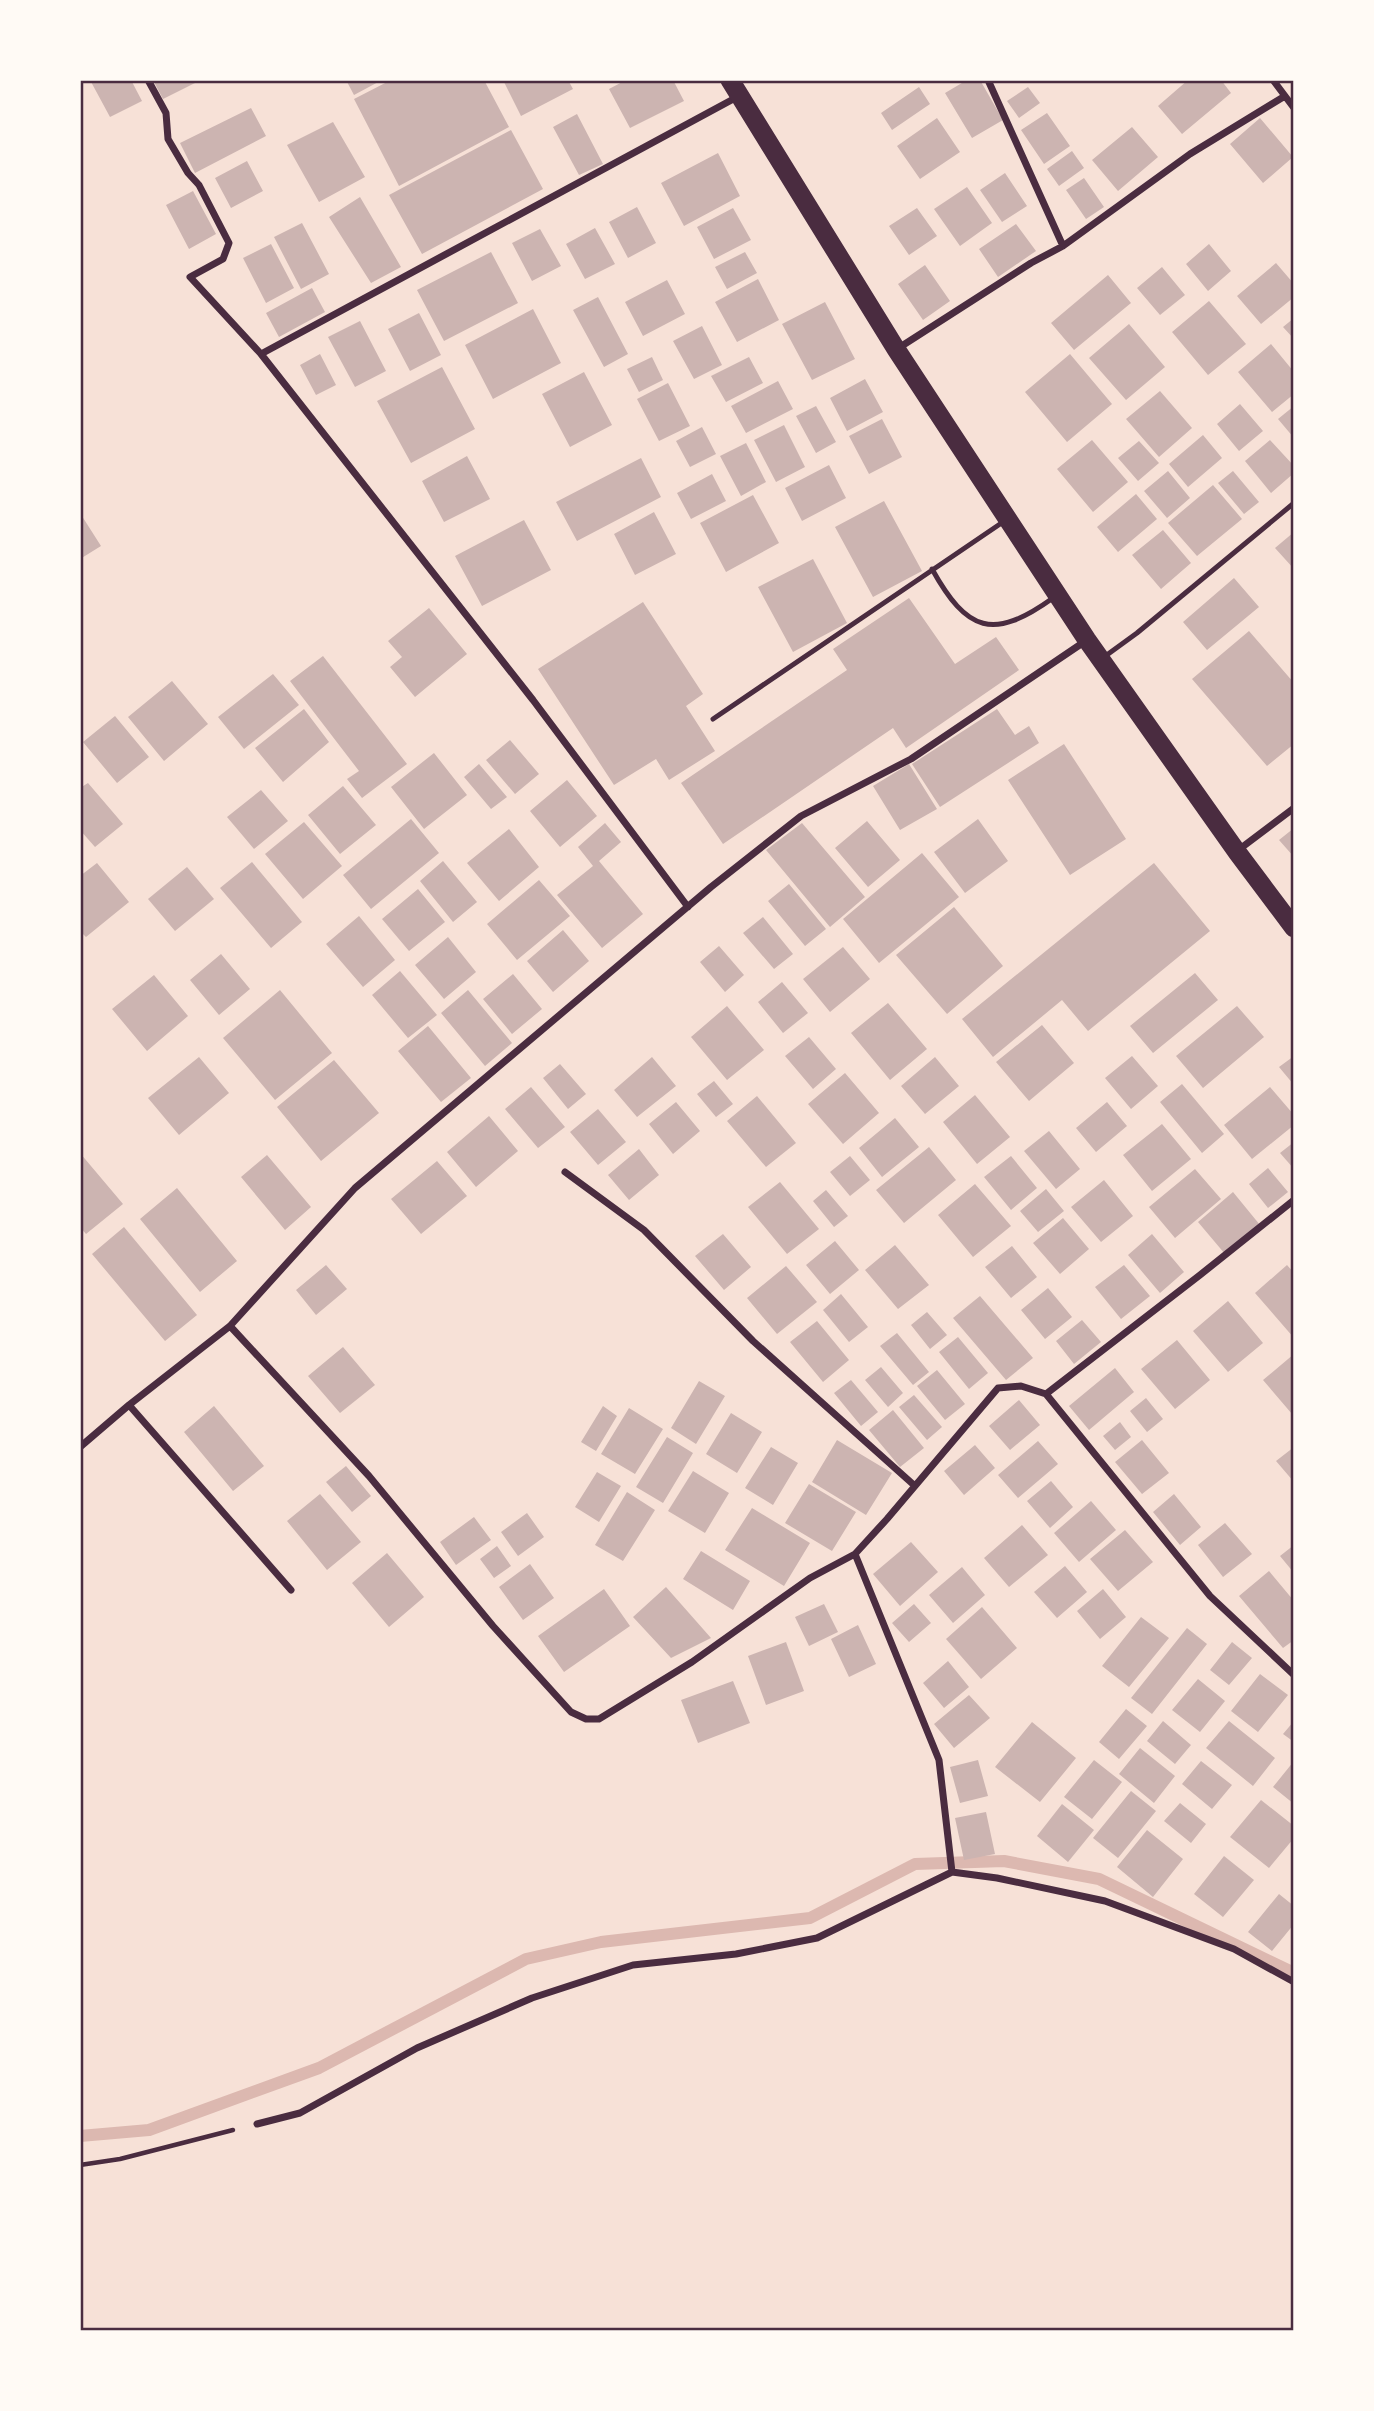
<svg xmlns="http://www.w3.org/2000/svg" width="1374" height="2411" viewBox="0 0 1374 2411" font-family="'Archivo Narrow',sans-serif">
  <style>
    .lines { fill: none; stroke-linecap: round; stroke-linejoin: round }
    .stream { stroke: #dcb8b0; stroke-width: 12 }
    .building { fill: #ccb4b1 }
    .path { stroke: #4a2c40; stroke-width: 4.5 }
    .service { stroke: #4a2c40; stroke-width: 5 }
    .minor { stroke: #4a2c40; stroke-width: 7 }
    .trunk { stroke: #4a2c40; stroke-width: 19 }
    .neatline { fill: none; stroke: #4a2c40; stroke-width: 2.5 }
  </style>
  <rect width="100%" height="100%" fill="#f7e1d7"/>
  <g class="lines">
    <!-- stream -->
    <path class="stream" d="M 80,2136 L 149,2130 L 319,2068 L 526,1959 L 601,1942 L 810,1918 L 915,1864 L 1004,1861 L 1099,1879 L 1294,1973"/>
  </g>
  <!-- building -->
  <path class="building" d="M 90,80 L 131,80 L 142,101 L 110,117 Z
    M 153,80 L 201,80 L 163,99 Z
    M 346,80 L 382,80 L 354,95 Z
    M 391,80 L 484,80 L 509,127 L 399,186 L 354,99 Z
    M 503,80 L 568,80 L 573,89 L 521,116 Z
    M 626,80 L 673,80 L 684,101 L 630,128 L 609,89 Z
    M 967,80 L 980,80 L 1003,120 L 972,138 L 945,93 Z
    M 1188,80 L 1221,80 L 1231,93 L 1182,134 L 1158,106 Z
    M 919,87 L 930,104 L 892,130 L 881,113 Z
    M 1028,87 L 1040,103 L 1019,118 L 1007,101 Z
    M 251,108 L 266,136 L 195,173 L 180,143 Z
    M 1047,113 L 1070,146 L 1044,164 L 1021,130 Z
    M 577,114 L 603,164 L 579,175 L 553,127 Z
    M 937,118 L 960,152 L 920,179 L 897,146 Z
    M 1260,118 L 1293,157 L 1263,183 L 1230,144 Z
    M 333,122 L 365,177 L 319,202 L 287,145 Z
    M 1132,127 L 1158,157 L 1118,191 L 1092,160 Z
    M 511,130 L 543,189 L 422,254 L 389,195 Z
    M 1072,151 L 1084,168 L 1059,186 L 1047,169 Z
    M 718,153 L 740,196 L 684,226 L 661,183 Z
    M 247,161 L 263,191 L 231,208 L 215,178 Z
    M 1005,173 L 1027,206 L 1002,222 L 980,190 Z
    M 1084,178 L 1104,207 L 1086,219 L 1066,190 Z
    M 967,187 L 992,223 L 960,246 L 934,209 Z
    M 193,191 L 216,234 L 189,249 L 166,205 Z
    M 360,197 L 401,267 L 371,283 L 329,217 Z
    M 637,207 L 656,243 L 628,258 L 609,222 Z
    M 733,208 L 751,240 L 714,259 L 697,227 Z
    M 917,208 L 937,236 L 909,255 L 889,226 Z
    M 302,223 L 329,274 L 301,289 L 274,237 Z
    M 1016,224 L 1036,251 L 998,277 L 979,249 Z
    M 595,228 L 615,264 L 585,279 L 566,244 Z
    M 540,229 L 561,266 L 532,281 L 512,243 Z
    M 271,244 L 294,288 L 266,303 L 243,258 Z
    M 1209,244 L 1231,271 L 1208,291 L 1186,264 Z
    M 491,252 L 518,303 L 444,341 L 417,290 Z
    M 745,252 L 757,273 L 727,289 L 715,267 Z
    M 1276,263 L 1294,284 L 1294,297 L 1261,324 L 1237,296 Z
    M 925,265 L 950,301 L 923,320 L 898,284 Z
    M 1162,267 L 1185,295 L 1160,315 L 1137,288 Z
    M 1108,275 L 1131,303 L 1074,350 L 1051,323 Z
    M 758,279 L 779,320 L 737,342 L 715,302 Z
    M 667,280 L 685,314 L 643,336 L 625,302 Z
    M 312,288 L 325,312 L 279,337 L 266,313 Z
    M 598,297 L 628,354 L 604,367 L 573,310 Z
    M 1209,301 L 1246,344 L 1208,375 L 1172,332 Z
    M 825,302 L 855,359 L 812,380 L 782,324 Z
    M 533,309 L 561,363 L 493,399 L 465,345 Z
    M 419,313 L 441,355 L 410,371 L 388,329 Z
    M 1294,318 L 1294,339 L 1283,327 Z
    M 360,321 L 386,371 L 355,387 L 328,337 Z
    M 1129,324 L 1165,367 L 1126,400 L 1089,358 Z
    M 702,326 L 722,365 L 694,379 L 673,341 Z
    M 1271,344 L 1294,372 L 1294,394 L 1272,412 L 1238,372 Z
    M 320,354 L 336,385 L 316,395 L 300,365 Z
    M 1070,354 L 1112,404 L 1067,442 L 1025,392 Z
    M 652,357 L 663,380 L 639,392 L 627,369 Z
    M 749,357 L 763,383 L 726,402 L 711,376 Z
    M 442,367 L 475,429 L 411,463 L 377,401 Z
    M 584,372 L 612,425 L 570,447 L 542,394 Z
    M 865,379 L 883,412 L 847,431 L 830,398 Z
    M 778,381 L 793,409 L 746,433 L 731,406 Z
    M 668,383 L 690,426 L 659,441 L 637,399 Z
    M 1160,391 L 1192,428 L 1159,457 L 1126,419 Z
    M 1240,404 L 1263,431 L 1239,451 L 1217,424 Z
    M 816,406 L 836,442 L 816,453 L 796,416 Z
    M 1294,406 L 1294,438 L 1278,419 Z
    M 882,419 L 902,457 L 869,474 L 849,436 Z
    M 784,425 L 805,467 L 776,482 L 754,440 Z
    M 702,427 L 716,454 L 690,467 L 676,441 Z
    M 1203,435 L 1222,458 L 1188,487 L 1169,464 Z
    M 1092,440 L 1128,482 L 1093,512 L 1057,469 Z
    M 1270,440 L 1294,466 L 1294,473 L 1271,493 L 1245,461 Z
    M 1139,441 L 1159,463 L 1138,481 L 1118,458 Z
    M 746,443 L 766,482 L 741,496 L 720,456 Z
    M 467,456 L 490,499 L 444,522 L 422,481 Z
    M 641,458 L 661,497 L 577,541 L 556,502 Z
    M 829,465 L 846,498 L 802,521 L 785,488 Z
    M 1168,471 L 1190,498 L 1167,518 L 1144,491 Z
    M 1233,471 L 1259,502 L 1244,514 L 1218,483 Z
    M 712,474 L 726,501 L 691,519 L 677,493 Z
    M 1213,485 L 1242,519 L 1197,556 L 1168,523 Z
    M 1136,494 L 1157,519 L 1118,552 L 1097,527 Z
    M 753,495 L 779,543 L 726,572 L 700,523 Z
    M 884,501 L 922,571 L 873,597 L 835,527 Z
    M 654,512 L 676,554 L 635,575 L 614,534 Z
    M 80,513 L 101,546 L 80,559 Z
    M 524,520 L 551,570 L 482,606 L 455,556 Z
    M 1163,530 L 1191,563 L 1161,589 L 1132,555 Z
    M 1294,532 L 1294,569 L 1275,548 Z
    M 813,559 L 847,623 L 793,652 L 758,587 Z
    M 1234,578 L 1259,607 L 1207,650 L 1183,622 Z
    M 909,598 L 955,664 L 996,637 L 1019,670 L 906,748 L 893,728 L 723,844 L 681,783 L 847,670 L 833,649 Z
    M 643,602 L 703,694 L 686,706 L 715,751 L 669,780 L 656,759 L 614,785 L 538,669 Z
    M 429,608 L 467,654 L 415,697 L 390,667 L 402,657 L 388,641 Z
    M 1249,631 L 1294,683 L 1294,744 L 1267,766 L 1192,679 Z
    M 323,656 L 407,764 L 362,798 L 347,779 L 359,771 L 290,681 Z
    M 273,674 L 299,705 L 244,749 L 218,717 Z
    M 172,681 L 208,724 L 164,761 L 128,717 Z
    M 304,709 L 329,742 L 283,782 L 255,748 Z
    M 997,709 L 1015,735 L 1029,726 L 1039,743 L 940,807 L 912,764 Z
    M 115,716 L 149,757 L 117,783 L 83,742 Z
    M 510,740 L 539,774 L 515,794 L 486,760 Z
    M 1064,744 L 1126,839 L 1070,875 L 1008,780 Z
    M 434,753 L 467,795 L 424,829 L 391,787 Z
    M 479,764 L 507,797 L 491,809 L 464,777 Z
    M 909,764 L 937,809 L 900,830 L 873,786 Z
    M 567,780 L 597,816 L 560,847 L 530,811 Z
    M 88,783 L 123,824 L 95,847 L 80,830 L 80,788 Z
    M 343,786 L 376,825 L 340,854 L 308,815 Z
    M 261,790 L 288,821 L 254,849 L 227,817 Z
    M 411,819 L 439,853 L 371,909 L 343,875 Z
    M 978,819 L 1008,861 L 965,893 L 934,852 Z
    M 867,821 L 900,860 L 868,887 L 835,848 Z
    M 304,822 L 342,866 L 303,899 L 265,854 Z
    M 605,823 L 621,842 L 599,861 L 643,914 L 602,948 L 557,895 L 593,866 L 578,847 Z
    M 802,823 L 865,897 L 830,927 L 766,850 Z
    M 1294,828 L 1294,857 L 1279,840 Z
    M 509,829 L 539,867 L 499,901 L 467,863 Z
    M 922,853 L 959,897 L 879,963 L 843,919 Z
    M 443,861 L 477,902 L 453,922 L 420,881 Z
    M 252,862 L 302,922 L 271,948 L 220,888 Z
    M 97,863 L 129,902 L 86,937 L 80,931 L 80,876 Z
    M 1154,863 L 1210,931 L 1088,1031 L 1062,1000 L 993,1057 L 962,1019 Z
    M 187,867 L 214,899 L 175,931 L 148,899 Z
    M 539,880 L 570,916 L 517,960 L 487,924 Z
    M 789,884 L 826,929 L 805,946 L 768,901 Z
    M 418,889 L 445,922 L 409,951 L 382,919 Z
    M 954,907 L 1003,966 L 947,1014 L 896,955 Z
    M 359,916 L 395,960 L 363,987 L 326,944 Z
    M 763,917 L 793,954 L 774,969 L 743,933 Z
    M 563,930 L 589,961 L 553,992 L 527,961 Z
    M 448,937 L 476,972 L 444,999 L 415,965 Z
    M 719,946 L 744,975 L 725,992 L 700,962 Z
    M 843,947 L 870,979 L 830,1012 L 803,979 Z
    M 221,954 L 250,989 L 219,1015 L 190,980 Z
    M 400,971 L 437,1015 L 408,1038 L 372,995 Z
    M 1195,973 L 1218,1000 L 1153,1053 L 1130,1026 Z
    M 513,974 L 542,1009 L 512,1034 L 483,999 Z
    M 154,975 L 188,1016 L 147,1051 L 112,1009 Z
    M 782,982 L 808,1013 L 783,1033 L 758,1002 Z
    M 280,990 L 332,1053 L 275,1100 L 223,1038 Z
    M 468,990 L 512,1043 L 485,1066 L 441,1013 Z
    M 888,1003 L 927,1049 L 890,1080 L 851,1033 Z
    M 727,1006 L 764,1050 L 727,1080 L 691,1037 Z
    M 1237,1006 L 1264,1037 L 1203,1088 L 1176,1056 Z
    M 1042,1025 L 1074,1063 L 1029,1101 L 996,1062 Z
    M 428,1026 L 471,1078 L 441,1102 L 398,1051 Z
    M 809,1037 L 836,1069 L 813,1089 L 785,1056 Z
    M 1132,1056 L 1158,1086 L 1131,1109 L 1105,1078 Z
    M 1294,1056 L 1294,1085 L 1279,1067 Z
    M 199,1057 L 229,1093 L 179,1135 L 148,1098 Z
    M 652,1057 L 676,1086 L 637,1117 L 614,1090 Z
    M 935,1057 L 959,1086 L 925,1114 L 901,1086 Z
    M 334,1060 L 379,1113 L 321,1161 L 277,1107 Z
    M 560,1064 L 586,1094 L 568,1109 L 543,1078 Z
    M 845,1073 L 879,1113 L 843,1144 L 808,1104 Z
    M 714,1081 L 733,1104 L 716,1117 L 697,1094 Z
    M 1182,1084 L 1224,1134 L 1202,1153 L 1160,1102 Z
    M 531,1087 L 565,1127 L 538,1148 L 505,1109 Z
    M 1270,1087 L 1294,1115 L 1294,1125 L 1252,1159 L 1224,1125 Z
    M 975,1095 L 1010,1137 L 977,1164 L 943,1122 Z
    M 757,1096 L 796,1143 L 766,1167 L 727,1121 Z
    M 676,1102 L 700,1131 L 673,1154 L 649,1124 Z
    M 1107,1102 L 1127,1126 L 1096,1152 L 1076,1128 Z
    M 598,1109 L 626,1142 L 598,1165 L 570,1132 Z
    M 489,1116 L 518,1151 L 476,1187 L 447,1152 Z
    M 895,1118 L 919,1147 L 882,1177 L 859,1148 Z
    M 1162,1124 L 1191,1159 L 1152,1191 L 1123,1155 Z
    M 1049,1131 L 1080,1169 L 1056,1189 L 1024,1151 Z
    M 1294,1142 L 1294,1169 L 1280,1153 Z
    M 929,1147 L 956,1180 L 904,1223 L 876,1190 Z
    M 639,1149 L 659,1175 L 629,1200 L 608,1175 Z
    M 80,1153 L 123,1204 L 86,1234 L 80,1227 Z
    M 267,1155 L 311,1207 L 285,1230 L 241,1177 Z
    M 850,1156 L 870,1180 L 850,1196 L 830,1172 Z
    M 1011,1156 L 1037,1188 L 1011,1210 L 984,1177 Z
    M 437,1161 L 467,1196 L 421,1234 L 391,1199 Z
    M 1268,1168 L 1288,1192 L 1268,1208 L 1249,1184 Z
    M 1195,1169 L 1221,1199 L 1175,1238 L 1149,1207 Z
    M 1104,1180 L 1133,1216 L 1101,1242 L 1071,1207 Z
    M 780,1182 L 819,1229 L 787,1254 L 748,1207 Z
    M 975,1184 L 1011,1226 L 973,1257 L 938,1215 Z
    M 177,1188 L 237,1261 L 200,1292 L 140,1219 Z
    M 1046,1189 L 1064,1211 L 1038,1232 L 1020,1211 Z
    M 826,1190 L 848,1216 L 834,1227 L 813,1201 Z
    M 1233,1192 L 1260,1225 L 1225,1254 L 1198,1222 Z
    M 1063,1218 L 1089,1249 L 1060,1274 L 1033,1243 Z
    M 124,1227 L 197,1315 L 165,1341 L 92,1254 Z
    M 723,1234 L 751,1267 L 724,1290 L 695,1256 Z
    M 1152,1234 L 1184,1272 L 1160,1293 L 1128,1255 Z
    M 835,1241 L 859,1270 L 830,1294 L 806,1265 Z
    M 895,1245 L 929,1285 L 898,1309 L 865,1270 Z
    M 1012,1246 L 1037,1277 L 1011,1298 L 985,1267 Z
    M 326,1265 L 347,1289 L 316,1315 L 296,1290 Z
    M 1124,1265 L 1150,1296 L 1121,1319 L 1095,1287 Z
    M 1287,1265 L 1294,1273 L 1294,1338 L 1255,1293 Z
    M 786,1266 L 817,1302 L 777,1334 L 747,1298 Z
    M 1048,1288 L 1072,1317 L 1045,1339 L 1021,1310 Z
    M 841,1294 L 868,1327 L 849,1342 L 823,1310 Z
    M 980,1296 L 1033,1358 L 1006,1380 L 953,1318 Z
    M 1228,1301 L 1263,1343 L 1228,1372 L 1193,1331 Z
    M 927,1312 L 947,1335 L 930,1349 L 911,1325 Z
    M 1082,1320 L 1101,1342 L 1074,1364 L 1056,1341 Z
    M 817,1321 L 849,1360 L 823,1382 L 790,1342 Z
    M 897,1333 L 929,1372 L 913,1385 L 880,1346 Z
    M 958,1337 L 988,1373 L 969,1389 L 939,1352 Z
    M 1177,1340 L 1210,1380 L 1175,1409 L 1141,1369 Z
    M 343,1347 L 375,1385 L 340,1413 L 308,1376 Z
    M 1294,1354 L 1294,1413 L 1292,1414 L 1263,1380 Z
    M 881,1367 L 903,1393 L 888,1407 L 865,1380 Z
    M 1115,1368 L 1134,1392 L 1089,1430 L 1069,1406 Z
    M 937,1370 L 965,1404 L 945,1420 L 917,1386 Z
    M 851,1380 L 878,1412 L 861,1426 L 834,1393 Z
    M 699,1381 L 725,1396 L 696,1444 L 671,1428 Z
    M 914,1395 L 942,1427 L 927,1440 L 899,1407 Z
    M 1146,1398 L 1163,1419 L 1147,1432 L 1130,1411 Z
    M 1019,1400 L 1040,1425 L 1010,1450 L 989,1426 Z
    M 214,1406 L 264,1466 L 233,1491 L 184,1432 Z
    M 603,1406 L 617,1416 L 596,1451 L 581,1442 Z
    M 629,1408 L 663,1429 L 635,1474 L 601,1454 Z
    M 893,1410 L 924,1448 L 900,1467 L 869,1430 Z
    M 731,1413 L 762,1432 L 737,1473 L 706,1454 Z
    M 1120,1422 L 1131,1437 L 1115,1450 L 1103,1436 Z
    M 667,1437 L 693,1453 L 663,1503 L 636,1487 Z
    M 837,1440 L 892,1473 L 866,1515 L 812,1482 Z
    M 1142,1440 L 1169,1473 L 1142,1494 L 1115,1462 Z
    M 1038,1441 L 1058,1464 L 1018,1498 L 998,1475 Z
    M 975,1445 L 995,1468 L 964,1495 L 944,1471 Z
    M 771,1447 L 798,1463 L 773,1505 L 745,1488 Z
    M 1294,1447 L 1294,1482 L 1276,1461 Z
    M 346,1466 L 371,1496 L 352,1512 L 326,1482 Z
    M 693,1471 L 729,1493 L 705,1533 L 668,1511 Z
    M 597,1472 L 621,1486 L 599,1522 L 575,1507 Z
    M 1051,1481 L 1073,1507 L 1050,1528 L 1027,1501 Z
    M 809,1484 L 856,1512 L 832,1551 L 785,1523 Z
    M 627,1492 L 655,1510 L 623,1561 L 595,1545 Z
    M 320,1494 L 361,1542 L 327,1570 L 287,1521 Z
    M 1174,1494 L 1201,1527 L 1180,1545 L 1153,1512 Z
    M 1091,1501 L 1116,1530 L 1079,1562 L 1054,1533 Z
    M 752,1508 L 810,1543 L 784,1586 L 725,1550 Z
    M 527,1513 L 544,1537 L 518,1556 L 501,1532 Z
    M 474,1517 L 491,1540 L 456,1565 L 440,1542 Z
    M 1225,1523 L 1252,1554 L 1223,1577 L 1198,1545 Z
    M 1022,1525 L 1048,1555 L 1009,1587 L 984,1558 Z
    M 1125,1530 L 1153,1562 L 1118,1591 L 1090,1559 Z
    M 911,1542 L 938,1572 L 900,1606 L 873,1574 Z
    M 1294,1545 L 1294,1573 L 1280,1556 Z
    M 497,1546 L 511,1566 L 494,1578 L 480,1559 Z
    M 701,1551 L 750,1581 L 733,1610 L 683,1579 Z
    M 387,1553 L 424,1597 L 389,1627 L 352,1583 Z
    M 530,1564 L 554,1598 L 523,1620 L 499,1587 Z
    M 1065,1566 L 1087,1592 L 1057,1618 L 1034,1592 Z
    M 962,1567 L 985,1595 L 953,1623 L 929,1595 Z
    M 1269,1571 L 1294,1601 L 1294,1640 L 1283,1648 L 1239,1596 Z
    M 666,1587 L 711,1638 L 671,1658 L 633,1617 Z
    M 604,1589 L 630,1626 L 564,1672 L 538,1636 Z
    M 1103,1589 L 1126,1617 L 1100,1639 L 1077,1611 Z
    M 824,1604 L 838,1632 L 809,1646 L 795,1617 Z
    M 914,1604 L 931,1623 L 909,1642 L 892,1623 Z
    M 982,1607 L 1017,1648 L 981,1679 L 946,1639 Z
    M 1141,1617 L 1169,1638 L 1129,1687 L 1102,1666 Z
    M 858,1625 L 876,1664 L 849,1677 L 831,1639 Z
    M 1187,1628 L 1207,1644 L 1152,1714 L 1131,1698 Z
    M 786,1642 L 804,1691 L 766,1705 L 748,1656 Z
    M 1232,1642 L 1252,1658 L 1229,1685 L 1210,1670 Z
    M 948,1661 L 969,1687 L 944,1708 L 923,1683 Z
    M 1260,1674 L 1288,1695 L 1258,1732 L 1231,1711 Z
    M 1198,1679 L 1225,1701 L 1200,1732 L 1172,1710 Z
    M 733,1681 L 750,1723 L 698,1743 L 681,1700 Z
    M 969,1695 L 990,1718 L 954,1748 L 934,1724 Z
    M 1126,1709 L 1147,1726 L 1119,1759 L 1099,1742 Z
    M 1163,1721 L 1191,1745 L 1175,1764 L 1147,1741 Z
    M 1229,1721 L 1275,1758 L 1253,1786 L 1206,1748 Z
    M 1294,1721 L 1294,1742 L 1283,1734 Z
    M 1032,1722 L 1076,1758 L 1040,1802 L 995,1767 Z
    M 1140,1748 L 1175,1776 L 1154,1803 L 1119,1774 Z
    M 978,1760 L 988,1796 L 960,1803 L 950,1767 Z
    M 1094,1760 L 1122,1782 L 1092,1819 L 1064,1797 Z
    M 1201,1761 L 1232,1785 L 1212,1809 L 1182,1784 Z
    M 1294,1761 L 1294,1804 L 1273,1787 Z
    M 1131,1791 L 1156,1811 L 1118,1858 L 1093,1838 Z
    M 1261,1800 L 1294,1826 L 1294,1838 L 1269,1868 L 1230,1837 Z
    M 1180,1803 L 1206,1824 L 1191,1843 L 1164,1821 Z
    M 1062,1804 L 1094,1830 L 1068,1862 L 1037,1836 Z
    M 986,1812 L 995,1854 L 964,1860 L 955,1818 Z
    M 1147,1830 L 1183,1859 L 1153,1897 L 1117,1867 Z
    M 1224,1856 L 1254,1880 L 1223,1917 L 1194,1894 Z
    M 1279,1894 L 1294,1906 L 1294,1924 L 1272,1951 L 1248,1932 Z"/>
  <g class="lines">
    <!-- path -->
    <path class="path" d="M 80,2165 L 120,2159 L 233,2130"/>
    <!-- service -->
    <path class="service" d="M 932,569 C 967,632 993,641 1053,598
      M 1104,657 L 1137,633 L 1294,503
      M 713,719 L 1003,522"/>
    <!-- minor -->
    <path class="minor" d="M 148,80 L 166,113 L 168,139 L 188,173 L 199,185 L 229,243 L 223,259 L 190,277 L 261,354 L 533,700 L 688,907
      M 988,80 L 1063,246
      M 1273,80 L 1294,108
      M 897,349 L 1031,263 L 1063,246 L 1190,154 L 1285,96
      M 261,354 L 739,96
      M 1237,851 L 1294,808
      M 565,1172 L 644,1230 L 753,1341 L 915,1486
      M 230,1326 L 369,1476 L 493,1626 L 571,1712 L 586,1719 L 599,1719 L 692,1662 L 810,1578 L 855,1554 L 887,1519 L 998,1388 L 1021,1386 L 1046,1394 L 1200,1275 L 1294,1200
      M 1046,1394 L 1210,1596 L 1294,1675
      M 129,1405 L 291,1590
      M 80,1447 L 129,1405 L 230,1326 L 355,1188 L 711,887 L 801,816 L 911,759 L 1087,640
      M 855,1554 L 939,1760 L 952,1872
      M 257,2124 L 300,2113 L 417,2048 L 532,1998 L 633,1965 L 736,1954 L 817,1938 L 952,1872 L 997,1878 L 1105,1901 L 1234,1949 L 1294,1982"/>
    <!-- trunk -->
    <path class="trunk" d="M 730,80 L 896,349 L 1087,640 L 1237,852 L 1294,928"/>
  </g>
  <!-- border -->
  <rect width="1374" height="2411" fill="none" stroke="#fffaf5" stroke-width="164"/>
  <rect x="82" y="82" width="1210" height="2247" class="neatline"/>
</svg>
